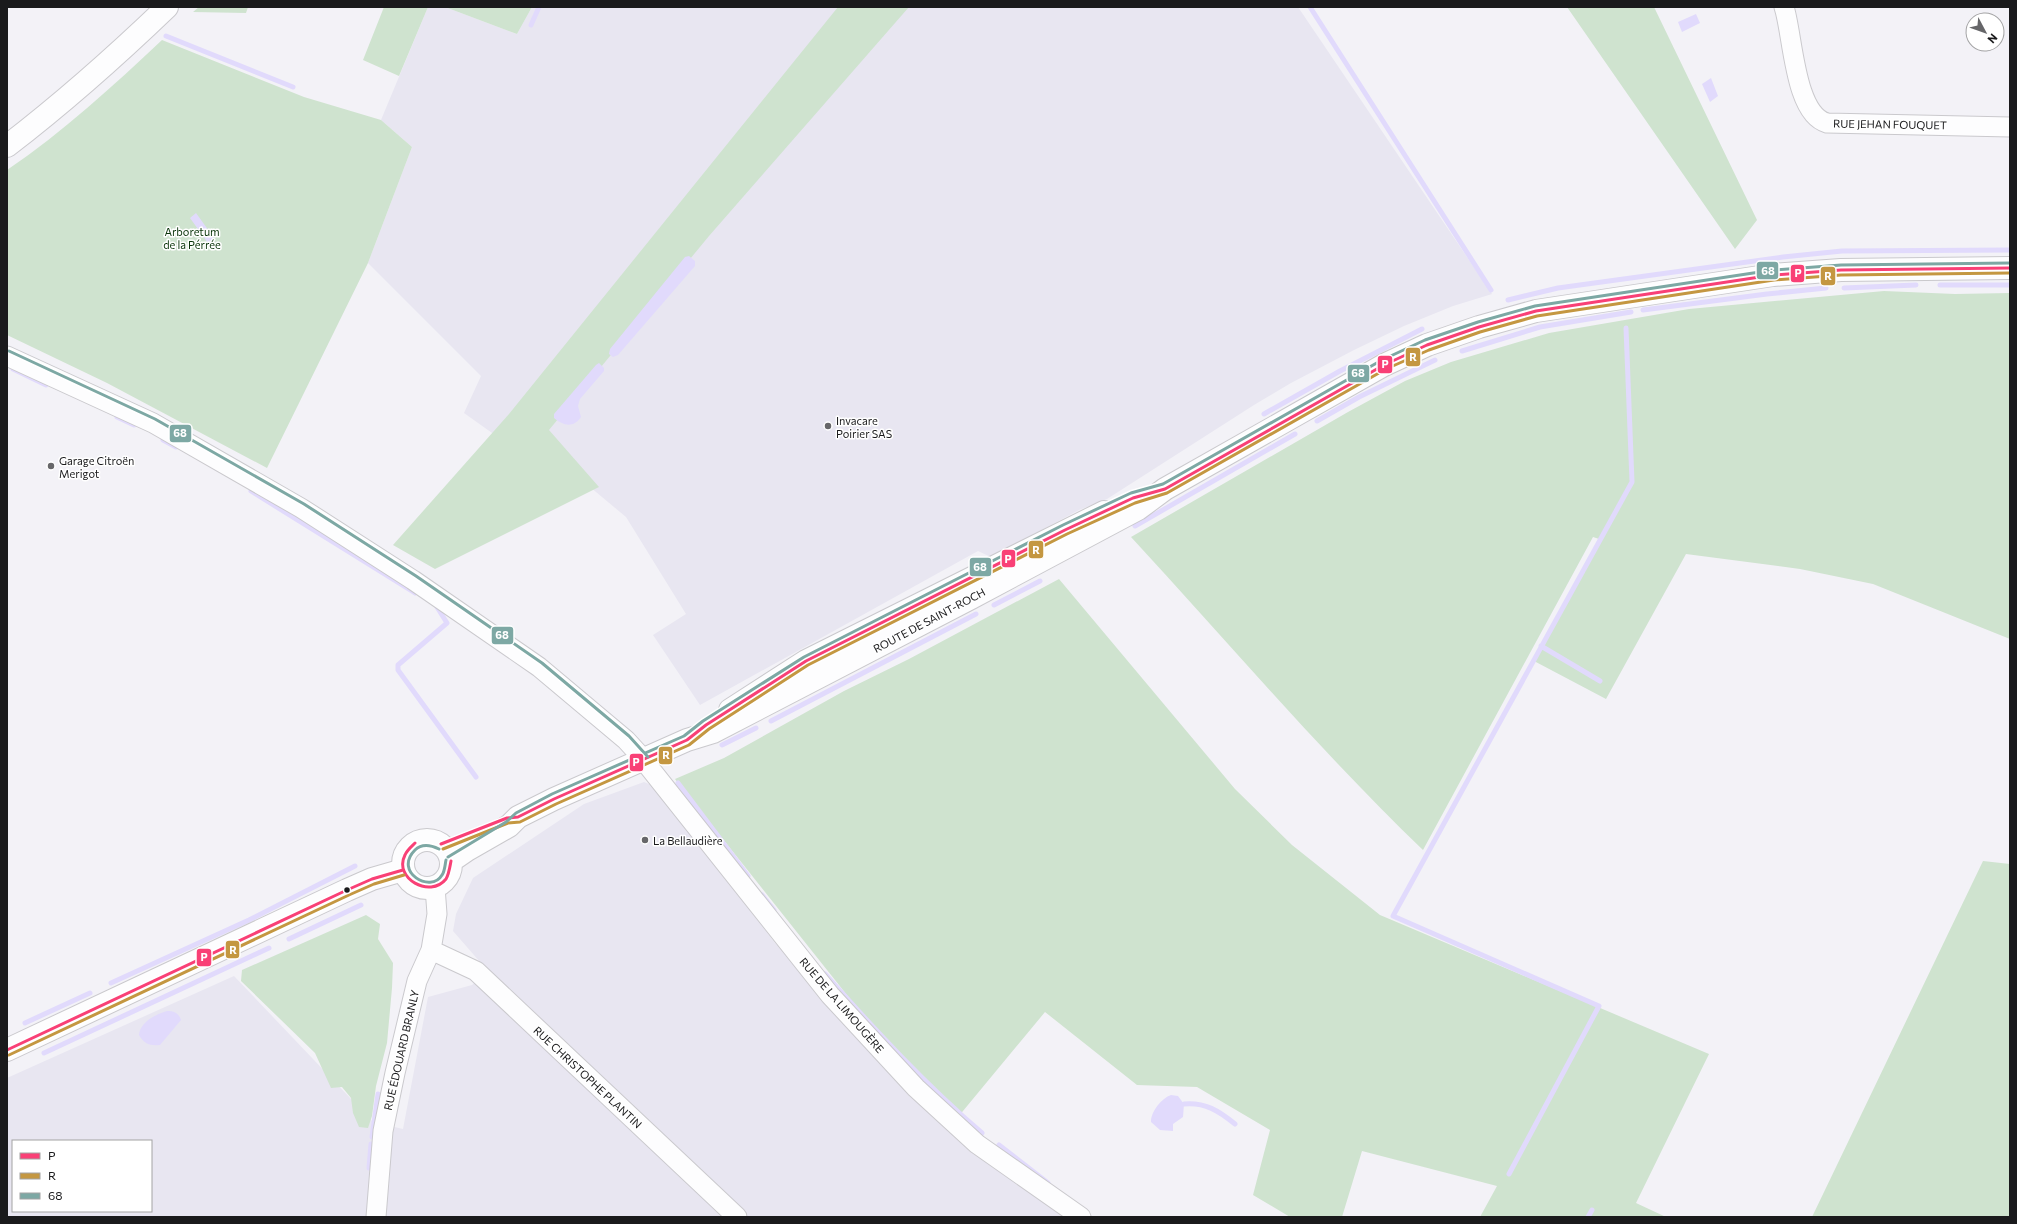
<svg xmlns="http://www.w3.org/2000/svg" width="2017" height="1224" viewBox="0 0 2017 1224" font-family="Commissioner,sans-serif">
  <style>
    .built { fill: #e8e6f1; fill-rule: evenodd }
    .green { fill: #cfe3cf }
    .water { fill: #e1dafc }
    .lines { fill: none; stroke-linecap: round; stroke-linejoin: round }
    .stream { stroke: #e1dafc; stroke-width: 5 }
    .street-casing { stroke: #cac9cd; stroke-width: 21 }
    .secondary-casing { stroke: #cac9cd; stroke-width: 24 }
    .street { stroke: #fdfdfe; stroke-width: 19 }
    .secondary { stroke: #fdfdfe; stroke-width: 22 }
    .bus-1-casing { stroke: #fff; stroke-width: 6 }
    .bus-2-casing { stroke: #fff; stroke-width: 6 }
    .bus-3-casing { stroke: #fff; stroke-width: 6 }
    .bus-1 { stroke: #f94076; stroke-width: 3 }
    .bus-2 { stroke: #c49741; stroke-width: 3 }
    .bus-3 { stroke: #7da8a4; stroke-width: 3 }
    .poi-dot { fill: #666669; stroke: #fff; stroke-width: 1.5 }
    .bus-dot { fill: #1a1a1c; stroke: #fff; stroke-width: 1.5 }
    .labels { text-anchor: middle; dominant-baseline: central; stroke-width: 3; stroke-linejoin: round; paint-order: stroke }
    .street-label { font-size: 11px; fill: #1a1a1c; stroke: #fff }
    .park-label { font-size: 11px; fill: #083308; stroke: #fff }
    .poi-label { font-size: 11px; fill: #1a1a1c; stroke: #fff; text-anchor: start }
    .line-badge { stroke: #fff; stroke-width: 1.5 }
    .badge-label { font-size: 11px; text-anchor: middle; font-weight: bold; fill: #fff }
  </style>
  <rect width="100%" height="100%" fill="#f3f2f7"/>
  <!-- built -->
  <path class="built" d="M 428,7 L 445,7 L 517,34 L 532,7 L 1298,7 L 1492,294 L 1453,306 L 1404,326 L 1354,350 L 1291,383 L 1254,405 L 1107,499 L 1079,510 L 991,557 L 978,551 L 700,705 L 653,635 L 686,614 L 626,517 L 524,432 L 513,448 L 464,413 L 481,376 L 368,263 L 412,147 L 381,120 Z
    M 644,782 L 656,787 L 775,943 L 958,1117 L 1088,1215 L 1087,1217 L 7,1217 L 7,1078 L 234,976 L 373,1122 L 403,1129 L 428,997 L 472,985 L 487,970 L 453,931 L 456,914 L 473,878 L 584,804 ZM 13,1141 L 151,1141 L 151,1211 L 13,1211 Z"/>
  <!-- green -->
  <path class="green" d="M 199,7 L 248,7 L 246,13 L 193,12 Z
    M 384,7 L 428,7 L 399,76 L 363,60 Z
    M 445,7 L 532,7 L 517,34 Z
    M 838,7 L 909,7 L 709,236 L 549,430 L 599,487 L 435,569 L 393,545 L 509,414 Z
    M 1567,7 L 1654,7 L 1757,220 L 1735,249 Z
    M 162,40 L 304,97 L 381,120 L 412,147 L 368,263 L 267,468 L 107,383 L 7,335 L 7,170 C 63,132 113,86 162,40 Z
    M 1884,291 L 1955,294 L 2010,293 L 2010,639 L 1873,584 L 1800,569 L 1686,554 L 1606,699 L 1534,661 L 1599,539 L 1593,537 L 1423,850 C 1320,751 1228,642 1131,537 L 1348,412 L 1405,381 L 1451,362 L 1549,333 L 1689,309 Z
    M 1059,579 L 1235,789 L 1292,845 L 1380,915 L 1709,1054 L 1636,1203 L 1666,1217 L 1480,1217 L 1497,1186 L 1362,1151 L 1342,1217 L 1290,1217 L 1253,1195 L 1270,1130 L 1197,1087 L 1137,1085 L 1045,1012 L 958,1117 L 870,1024 L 675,779 L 724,758 L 844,691 L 909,659 Z
    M 1983,861 L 2010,864 L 2010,1217 L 1812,1217 Z
    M 366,915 L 380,924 L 378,939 L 393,963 L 392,988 L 387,1043 L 376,1086 L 372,1116 L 368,1128 L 359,1127 L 353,1113 L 351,1098 L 342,1087 L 331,1088 L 315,1053 L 241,981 L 242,970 Z"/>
  <!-- water -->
  <path class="water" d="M 1696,14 L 1700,23 L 1682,32 L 1678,22 Z
    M 1711,78 L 1718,96 L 1710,102 L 1702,84 Z
    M 196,213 L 214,238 L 208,243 L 190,218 Z
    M 689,256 L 695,261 L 695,266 L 618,355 L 613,357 L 609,354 L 610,349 L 685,257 Z
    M 599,363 L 604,368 L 604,371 L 580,399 L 578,406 L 581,417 C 574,428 563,426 554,418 L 554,414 L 596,365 Z
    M 167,1011 C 174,1011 179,1013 181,1020 L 160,1045 C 150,1046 144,1044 139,1035 C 140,1022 156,1014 167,1011 Z
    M 1171,1095 L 1178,1096 L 1184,1104 L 1183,1117 L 1173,1124 L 1173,1131 L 1160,1130 L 1151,1122 C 1151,1111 1162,1098 1171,1095 Z"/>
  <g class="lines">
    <!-- stream -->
    <path class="stream" d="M 1310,7 L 1491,290
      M 531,25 L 539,7
      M 166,36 L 293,87
      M 1940,285 L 2010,285
      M 1844,288 L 1916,285
      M 1508,300 L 1558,288 L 1783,257 L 1842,251 L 2010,250
      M 1643,310 L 1767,294 L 1826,288
      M 1462,351 L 1540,327 L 1631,312
      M 13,369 L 46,385
      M 1264,414 L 1340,371 L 1422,329
      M 117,417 L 134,425
      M 1317,421 L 1359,397 L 1435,360
      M 163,440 L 176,447
      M 251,491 L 415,593
      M 1135,526 L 1295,434
      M 994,605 L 1040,581
      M 437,607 L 447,623 L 398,665 L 398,670 L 476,777
      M 1541,646 L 1600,681
      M 771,721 L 976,614
      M 722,745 L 756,728
      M 678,783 L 748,876
      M 762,895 L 774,910
      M 289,939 L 361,905
      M 825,974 C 875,1030 925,1084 982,1133
      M 111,983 L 249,920 L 355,866
      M 25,1023 L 90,993
      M 44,1053 L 269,948
      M 1184,1104 C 1205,1102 1219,1111 1235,1124
      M 372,1137 L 378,1094
      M 999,1145 L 1048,1183
      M 369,1168 L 371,1144
      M 1509,1174 L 1599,1006 L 1393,916 L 1632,482 L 1626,328
      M 1588,1217 L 1592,1210"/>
    <defs>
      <path id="street" d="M 1784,7 C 1793,34 1794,114 1827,123 L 2010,127
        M 7,356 L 153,423 L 301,508 L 413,580 L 539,667 L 626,740 L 637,752 L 830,995 L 916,1088 L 977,1144 L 1081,1217
        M 431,950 L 476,971 L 737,1217
        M 376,1217 L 383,1131 L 395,1073 L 417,981 L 431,950 L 437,914 L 435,887"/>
      <path id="secondary" d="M 7,146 C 63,103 116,56 167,7
        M 730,710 L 806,661 L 1104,512
        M403 864a24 24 0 1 1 48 0a24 24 0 1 1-48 0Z
        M 451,861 L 467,850 L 509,826 L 518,817 L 554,799 L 687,740 L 713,732 L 971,598 L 1138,509 L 1165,489 L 1384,365 L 1427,345 L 1479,327 L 1536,311 L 1773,275 L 1841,270 L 2010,268
        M 7,1050 L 347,890 L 372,879 L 403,870"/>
    </defs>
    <!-- street casing -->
    <use href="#street" class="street-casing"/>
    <!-- secondary casing -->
    <use href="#secondary" class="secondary-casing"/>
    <!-- street -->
    <use href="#street" class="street"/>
    <!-- secondary -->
    <use href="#secondary" class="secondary"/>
    <defs>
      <path id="bus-1" d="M 415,843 C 412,846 407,850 405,855 C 393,878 430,899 446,879 C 449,874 450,866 451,861
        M 441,844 L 507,818 L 518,817 L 554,799 L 687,740 L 706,725 L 806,661 L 1065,530 L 1133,498 L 1165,489 L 1384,365 L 1427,345 L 1479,327 L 1536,311 L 1773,275 L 1841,270 L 2010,268
        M 7,1050 L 347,890 L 372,879 L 403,870"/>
      <path id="bus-2" d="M 443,849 L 508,823 L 520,822 L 556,804 L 689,745 L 709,729 L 808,665 L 1067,534 L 1135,503 L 1167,493 L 1386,369 L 1429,350 L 1480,332 L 1537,316 L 1774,280 L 1841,275 L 2010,273
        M 9,1055 L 349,895 L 374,884 L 404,875"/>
      <path id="bus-3" d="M 9,351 L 155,419 L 304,504 L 416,576 L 542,663 L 629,736 L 648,757
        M 439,849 C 431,845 422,843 415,850 C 393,872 431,894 442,875 C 445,871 445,864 446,860
        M 448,857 L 506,822 L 516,813 L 552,794 L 684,736 L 703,721 L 804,657 L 1063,525 L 1131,493 L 1163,484 L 1382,360 L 1425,340 L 1478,322 L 1535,306 L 1773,270 L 1841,265 L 2010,263"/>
    </defs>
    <!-- bus-1 casing -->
    <use href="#bus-1" class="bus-1-casing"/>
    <!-- bus-2 casing -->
    <use href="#bus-2" class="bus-2-casing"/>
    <!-- bus-3 casing -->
    <use href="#bus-3" class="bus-3-casing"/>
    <!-- bus-1 -->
    <use href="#bus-1" class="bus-1"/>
    <!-- bus-2 -->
    <use href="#bus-2" class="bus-2"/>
    <!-- bus-3 -->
    <use href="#bus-3" class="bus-3"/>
  </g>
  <!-- markers -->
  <g class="poi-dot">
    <circle cx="828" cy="426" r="4"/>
    <circle cx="51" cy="466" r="4"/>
    <circle cx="645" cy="840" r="4"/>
  </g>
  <circle class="bus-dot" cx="347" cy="890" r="3.5"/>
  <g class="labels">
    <!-- street labels -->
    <g class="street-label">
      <text transform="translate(1890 124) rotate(1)">RUE JEHAN FOUQUET</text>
      <text transform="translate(929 620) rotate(-28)">ROUTE DE SAINT-ROCH</text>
      <text transform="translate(842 1005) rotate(49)">RUE DE LA LIMOUGÈRE</text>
      <text transform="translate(401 1050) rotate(-77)">RUE ÉDOUARD BRANLY</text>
      <text transform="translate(588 1077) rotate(43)">RUE CHRISTOPHE PLANTIN</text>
    </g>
    <!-- park labels -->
    <g class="park-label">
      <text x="192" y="231">Arboretum<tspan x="192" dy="13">de la Pérrée</tspan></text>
    </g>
    <!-- poi labels -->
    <g class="poi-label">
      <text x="836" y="420">Invacare<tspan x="836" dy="13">Poirier SAS</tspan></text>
      <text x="59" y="460">Garage Citroën<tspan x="59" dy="13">Merigot</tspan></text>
      <text x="653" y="840">La Bellaudière</text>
    </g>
  </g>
  <g class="line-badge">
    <rect x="1756" y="261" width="23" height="19" rx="4" fill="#7da8a4"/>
    <rect x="1790" y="264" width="15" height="19" rx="4" fill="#f94076"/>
    <rect x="1820" y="266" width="16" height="20" rx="4" fill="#c49741"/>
    <rect x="1405" y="347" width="16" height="20" rx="4" fill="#c49741"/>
    <rect x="1377" y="355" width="16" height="19" rx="4" fill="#f94076"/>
    <rect x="1347" y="364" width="23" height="19" rx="4" fill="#7da8a4"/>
    <rect x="169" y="424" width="23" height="19" rx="4" fill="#7da8a4"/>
    <rect x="1028" y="540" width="16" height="19" rx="4" fill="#c49741"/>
    <rect x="1001" y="549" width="15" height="19" rx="4" fill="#f94076"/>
    <rect x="969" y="557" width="23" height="20" rx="4" fill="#7da8a4"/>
    <rect x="491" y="626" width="23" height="19" rx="4" fill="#7da8a4"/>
    <rect x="658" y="746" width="15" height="19" rx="4" fill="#c49741"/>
    <rect x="629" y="753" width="15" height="19" rx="4" fill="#f94076"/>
    <rect x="225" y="940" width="15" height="19" rx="4" fill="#c49741"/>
    <rect x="196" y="948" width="16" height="19" rx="4" fill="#f94076"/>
  </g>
  <g class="badge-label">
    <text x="1768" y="275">68</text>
    <text x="1798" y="277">P</text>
    <text x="1828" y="280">R</text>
    <text x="1413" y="361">R</text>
    <text x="1385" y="368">P</text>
    <text x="1358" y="377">68</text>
    <text x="180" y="437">68</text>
    <text x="1036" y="554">R</text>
    <text x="1008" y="563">P</text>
    <text x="980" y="571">68</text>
    <text x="502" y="639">68</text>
    <text x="666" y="759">R</text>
    <text x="636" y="766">P</text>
    <text x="233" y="954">R</text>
    <text x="204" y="961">P</text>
  </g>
  <!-- border -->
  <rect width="2017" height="1224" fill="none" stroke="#1a1a1c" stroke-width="16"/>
  <!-- legend -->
  <rect x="12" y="1140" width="140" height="72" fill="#ffffff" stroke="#a3a3a4"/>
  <rect x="20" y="1153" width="20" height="6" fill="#f94076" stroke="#a3a3a4"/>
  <text x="48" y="1160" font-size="12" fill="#1a1a1c">P</text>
  <rect x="20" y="1173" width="20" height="6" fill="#c49741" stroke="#a3a3a4"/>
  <text x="48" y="1180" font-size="12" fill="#1a1a1c">R</text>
  <rect x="20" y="1193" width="20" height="6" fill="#7da8a4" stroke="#a3a3a4"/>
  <text x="48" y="1200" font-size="12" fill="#1a1a1c">68</text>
  <!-- north arrow -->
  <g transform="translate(1985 32) rotate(131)"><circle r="19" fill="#ffffff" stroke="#a3a3a4"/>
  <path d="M0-3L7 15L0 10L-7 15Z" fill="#666669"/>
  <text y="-6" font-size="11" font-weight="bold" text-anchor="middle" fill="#1a1a1c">N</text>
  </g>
</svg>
